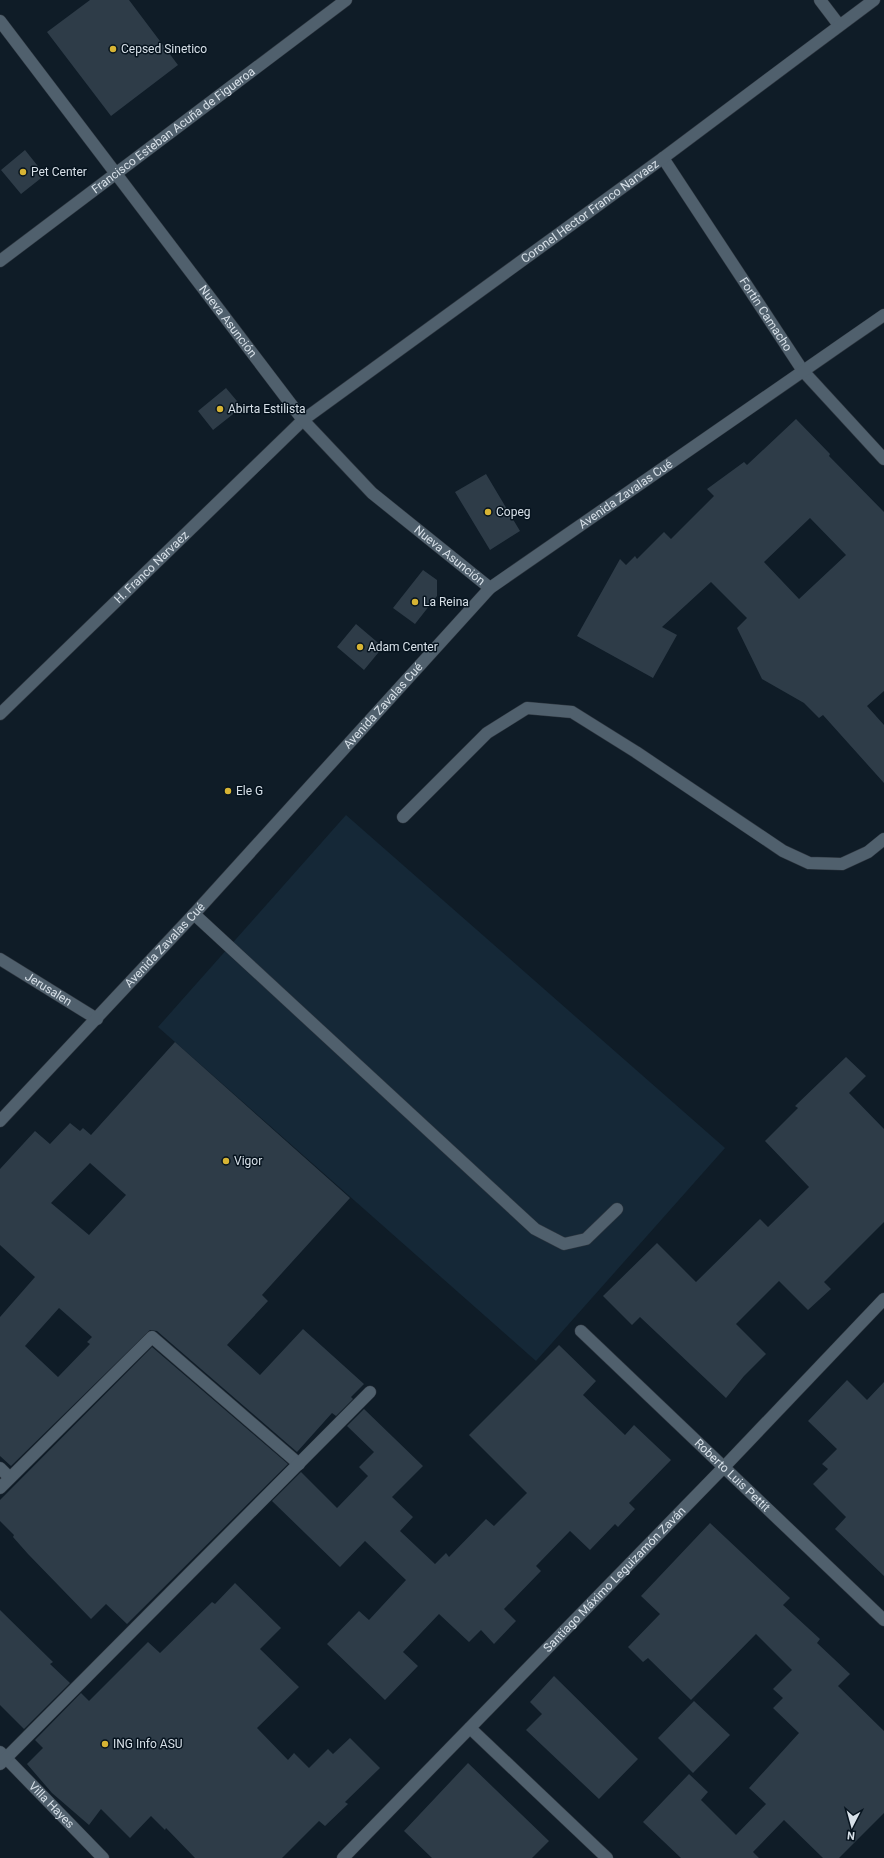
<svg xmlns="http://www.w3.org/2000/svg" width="884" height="1858" viewBox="0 0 884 1858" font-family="Roboto,sans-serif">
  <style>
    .built { fill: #152837 }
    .building { fill: #2e3c48; fill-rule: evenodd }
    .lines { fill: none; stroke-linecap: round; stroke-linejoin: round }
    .lane-casing { stroke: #2f3740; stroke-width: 13 }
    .street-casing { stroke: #2f3740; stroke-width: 13 }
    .secondary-casing { stroke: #2f3740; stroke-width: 13 }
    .lane { stroke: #50606d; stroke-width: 12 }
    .street { stroke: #50606d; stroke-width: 12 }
    .secondary { stroke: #50606d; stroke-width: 12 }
    .poi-dot { fill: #d7b434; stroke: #06131e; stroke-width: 1.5 }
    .labels { text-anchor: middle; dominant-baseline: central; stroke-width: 3; stroke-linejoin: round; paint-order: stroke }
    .poi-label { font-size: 12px; fill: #d7e0e8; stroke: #06131e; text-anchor: start }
    .street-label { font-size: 12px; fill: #d7e0e8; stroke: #06131e }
  </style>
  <rect width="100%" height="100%" fill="#0f1c27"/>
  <!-- built -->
  <path class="built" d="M 346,815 L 725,1148 L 536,1361 L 158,1027 Z"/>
  <!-- building -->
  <path class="building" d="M 90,0 L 129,0 L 178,65 L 111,116 L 47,32 Z
    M 25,150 L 45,175 L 21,194 L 1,170 Z
    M 226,388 L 242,407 L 213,430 L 198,411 Z
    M 796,419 L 830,454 L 829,456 L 884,512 L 884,691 L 867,706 L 884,725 L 884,783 L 823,715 L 819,718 L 804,703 L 762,679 L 737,628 L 747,618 L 711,582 L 662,627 L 677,635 L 653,678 L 577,636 L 620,559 L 626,565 L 635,556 L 637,559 L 664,532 L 671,539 L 714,496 L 707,489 L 744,462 L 747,465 ZM 810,518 L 846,555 L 799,599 L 764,562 Z
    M 486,474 L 520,531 L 490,550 L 455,492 Z
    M 423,570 L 437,580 L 437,596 L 415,624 L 393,608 Z
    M 356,624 L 383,647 L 364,670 L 337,647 Z
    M 175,1042 L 350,1198 L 262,1295 L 268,1301 L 227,1345 L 260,1375 L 303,1329 L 364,1384 L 351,1397 L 353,1399 L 336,1416 L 332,1413 L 297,1452 L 157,1331 L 150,1330 L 11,1466 L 0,1456 L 0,1317 L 35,1277 L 0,1245 L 0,1169 L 35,1131 L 50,1144 L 70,1123 L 80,1131 L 83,1128 L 91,1135 ZM 90,1163 L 126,1195 L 89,1235 L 51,1203 ZM 59,1308 L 92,1337 L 87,1342 L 90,1344 L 58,1377 L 25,1346 Z
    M 846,1057 L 866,1076 L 849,1093 L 884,1129 L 884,1222 L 824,1282 L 831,1289 L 808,1310 L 779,1281 L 736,1324 L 766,1354 L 744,1376 L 726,1398 L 640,1317 L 632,1325 L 603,1296 L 657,1243 L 696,1282 L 760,1219 L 768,1227 L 809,1187 L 765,1141 L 798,1108 L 795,1106 Z
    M 559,1345 L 596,1381 L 583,1395 L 625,1435 L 634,1425 L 671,1460 L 629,1503 L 635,1509 L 618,1527 L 615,1524 L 590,1550 L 570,1531 L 536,1566 L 541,1571 L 504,1609 L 516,1621 L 494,1644 L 481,1630 L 469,1642 L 439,1614 L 403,1652 L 418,1666 L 385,1700 L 327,1644 L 359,1611 L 369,1620 L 406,1580 L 365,1541 L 340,1567 L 272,1501 L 301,1472 L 337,1508 L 368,1476 L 359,1467 L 374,1452 L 347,1426 L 364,1409 L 423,1466 L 392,1497 L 413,1517 L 400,1531 L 435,1564 L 446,1553 L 449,1557 L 486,1519 L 494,1526 L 527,1493 L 469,1435 Z
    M 152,1347 L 288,1464 L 127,1624 L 106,1604 L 91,1619 L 28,1554 L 13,1537 L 14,1535 L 0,1521 L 0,1500 Z
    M 847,1380 L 867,1400 L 884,1382 L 884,1576 L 835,1529 L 846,1517 L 813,1484 L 828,1469 L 822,1464 L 837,1449 L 808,1421 Z
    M 710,1523 L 790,1598 L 783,1605 L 820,1639 L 817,1643 L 850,1674 L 838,1686 L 884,1731 L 884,1813 L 839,1858 L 823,1858 L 784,1820 L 753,1852 L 759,1858 L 681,1858 L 643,1822 L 689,1774 L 708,1792 L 701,1800 L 736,1835 L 766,1804 L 749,1788 L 799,1733 L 773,1708 L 783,1698 L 773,1689 L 792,1670 L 756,1634 L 691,1700 L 648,1658 L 643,1662 L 628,1647 L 660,1614 L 641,1596 Z
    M 235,1583 L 281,1628 L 260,1649 L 299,1687 L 257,1728 L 288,1760 L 294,1753 L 309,1768 L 328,1749 L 333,1754 L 350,1738 L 380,1768 L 345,1802 L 348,1804 L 325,1826 L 319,1821 L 282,1858 L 195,1858 L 166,1828 L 165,1830 L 151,1816 L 130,1838 L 101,1809 L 89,1825 L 52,1793 L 27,1764 L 43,1748 L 35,1740 L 81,1693 L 89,1701 L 148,1642 L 160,1653 L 212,1602 L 215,1604 Z
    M 0,1610 L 53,1662 L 50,1664 L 70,1683 L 24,1729 L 0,1705 Z
    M 554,1676 L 638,1759 L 599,1799 L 526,1730 L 542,1714 L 530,1702 Z
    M 694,1701 L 730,1735 L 693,1773 L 658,1738 Z
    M 468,1763 L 549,1841 L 532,1858 L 432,1858 L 404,1831 Z"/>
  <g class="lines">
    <defs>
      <path id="lane" d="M 403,817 L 487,733 L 527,708 L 572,712 L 636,752 L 783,851 L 809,863 L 842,864 L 868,852 L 884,839
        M 194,914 L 535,1229 L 564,1244 L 586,1239 L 617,1209
        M 0,1468 L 10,1478
        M 0,1488 L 152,1337 L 299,1464"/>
      <g id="street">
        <path d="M 820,0 L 839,25"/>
        <path id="s1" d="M 663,158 L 803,371"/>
        <path id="s2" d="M 0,261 L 346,0"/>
        <path id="s3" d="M 0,714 L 303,420 L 663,158 L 874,0"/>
        <path id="s4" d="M 0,959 L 97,1019"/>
        <path id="s5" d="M 581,1331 L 884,1620"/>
        <path d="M 470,1728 L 607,1858"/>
        <path id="s6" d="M 0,1752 L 103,1858"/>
        <path d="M 0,1764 L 370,1392"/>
        <path id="s7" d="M 343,1858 L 724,1467 L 884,1299"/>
      </g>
      <g id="secondary">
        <path id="s8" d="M 0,21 L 303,420 L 372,493 L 490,588"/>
        <path d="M 803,371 L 884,459"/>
        <path id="s9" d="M 0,1121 L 194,914 L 490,588 L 884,315"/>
      </g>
    </defs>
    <!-- lane casing -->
    <use href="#lane" class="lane-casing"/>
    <!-- street casing -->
    <use href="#street" class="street-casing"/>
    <!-- secondary casing -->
    <use href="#secondary" class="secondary-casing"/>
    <!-- lane -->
    <use href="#lane" class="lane"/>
    <!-- street -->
    <use href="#street" class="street"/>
    <!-- secondary -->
    <use href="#secondary" class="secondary"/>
  </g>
  <!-- markers -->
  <g class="poi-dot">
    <circle cx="113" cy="49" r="4"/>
    <circle cx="23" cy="172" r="4"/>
    <circle cx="220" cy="409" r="4"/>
    <circle cx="488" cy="512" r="4"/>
    <circle cx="415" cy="602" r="4"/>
    <circle cx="360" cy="647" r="4"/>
    <circle cx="228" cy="791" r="4"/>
    <circle cx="226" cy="1161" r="4"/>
    <circle cx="105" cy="1744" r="4"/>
  </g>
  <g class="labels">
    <!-- poi labels -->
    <g class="poi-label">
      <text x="121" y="49">Cepsed Sinetico</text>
      <text x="31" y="172">Pet Center</text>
      <text x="228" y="409">Abirta Estilista</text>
      <text x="496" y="512">Copeg</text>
      <text x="423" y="602">La Reina</text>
      <text x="368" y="647">Adam Center</text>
      <text x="236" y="791">Ele G</text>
      <text x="234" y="1161">Vigor</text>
      <text x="113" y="1744">ING Info ASU</text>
    </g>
    <!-- street labels -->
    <g class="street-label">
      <text stroke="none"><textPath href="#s2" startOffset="217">Francisco Esteban Acuña de Figueroa</textPath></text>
      <text stroke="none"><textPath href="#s3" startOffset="777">Coronel Hector Franco Narvaez</textPath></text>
      <text stroke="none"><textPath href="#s1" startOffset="187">Fortín Camacho</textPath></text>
      <text stroke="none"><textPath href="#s8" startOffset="377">Nueva Asunción</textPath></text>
      <text stroke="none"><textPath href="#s9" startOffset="889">Avenida Zavalas Cué</textPath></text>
      <text stroke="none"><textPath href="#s8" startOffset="701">Nueva Asunción</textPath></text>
      <text stroke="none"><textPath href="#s3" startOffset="211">H. Franco Narvaez</textPath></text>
      <text stroke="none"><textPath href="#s9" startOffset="565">Avenida Zavalas Cué</textPath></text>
      <text stroke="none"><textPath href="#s9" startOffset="241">Avenida Zavalas Cué</textPath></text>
      <text stroke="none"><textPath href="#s4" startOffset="57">Jerusalen</textPath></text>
      <text stroke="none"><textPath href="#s5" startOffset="209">Roberto Luis Pettit</textPath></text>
      <text stroke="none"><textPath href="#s7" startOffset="389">Santiago Máximo Leguizamón Zaván</textPath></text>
      <text stroke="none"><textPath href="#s6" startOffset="74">Villa Hayes</textPath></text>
    </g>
  </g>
  <!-- north arrow -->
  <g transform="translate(852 1826) rotate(186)" stroke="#06131e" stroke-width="3" paint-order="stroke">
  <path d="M0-3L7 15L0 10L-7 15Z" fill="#d7e0e8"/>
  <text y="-6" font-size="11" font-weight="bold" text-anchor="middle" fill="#d7e0e8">N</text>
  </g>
</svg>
